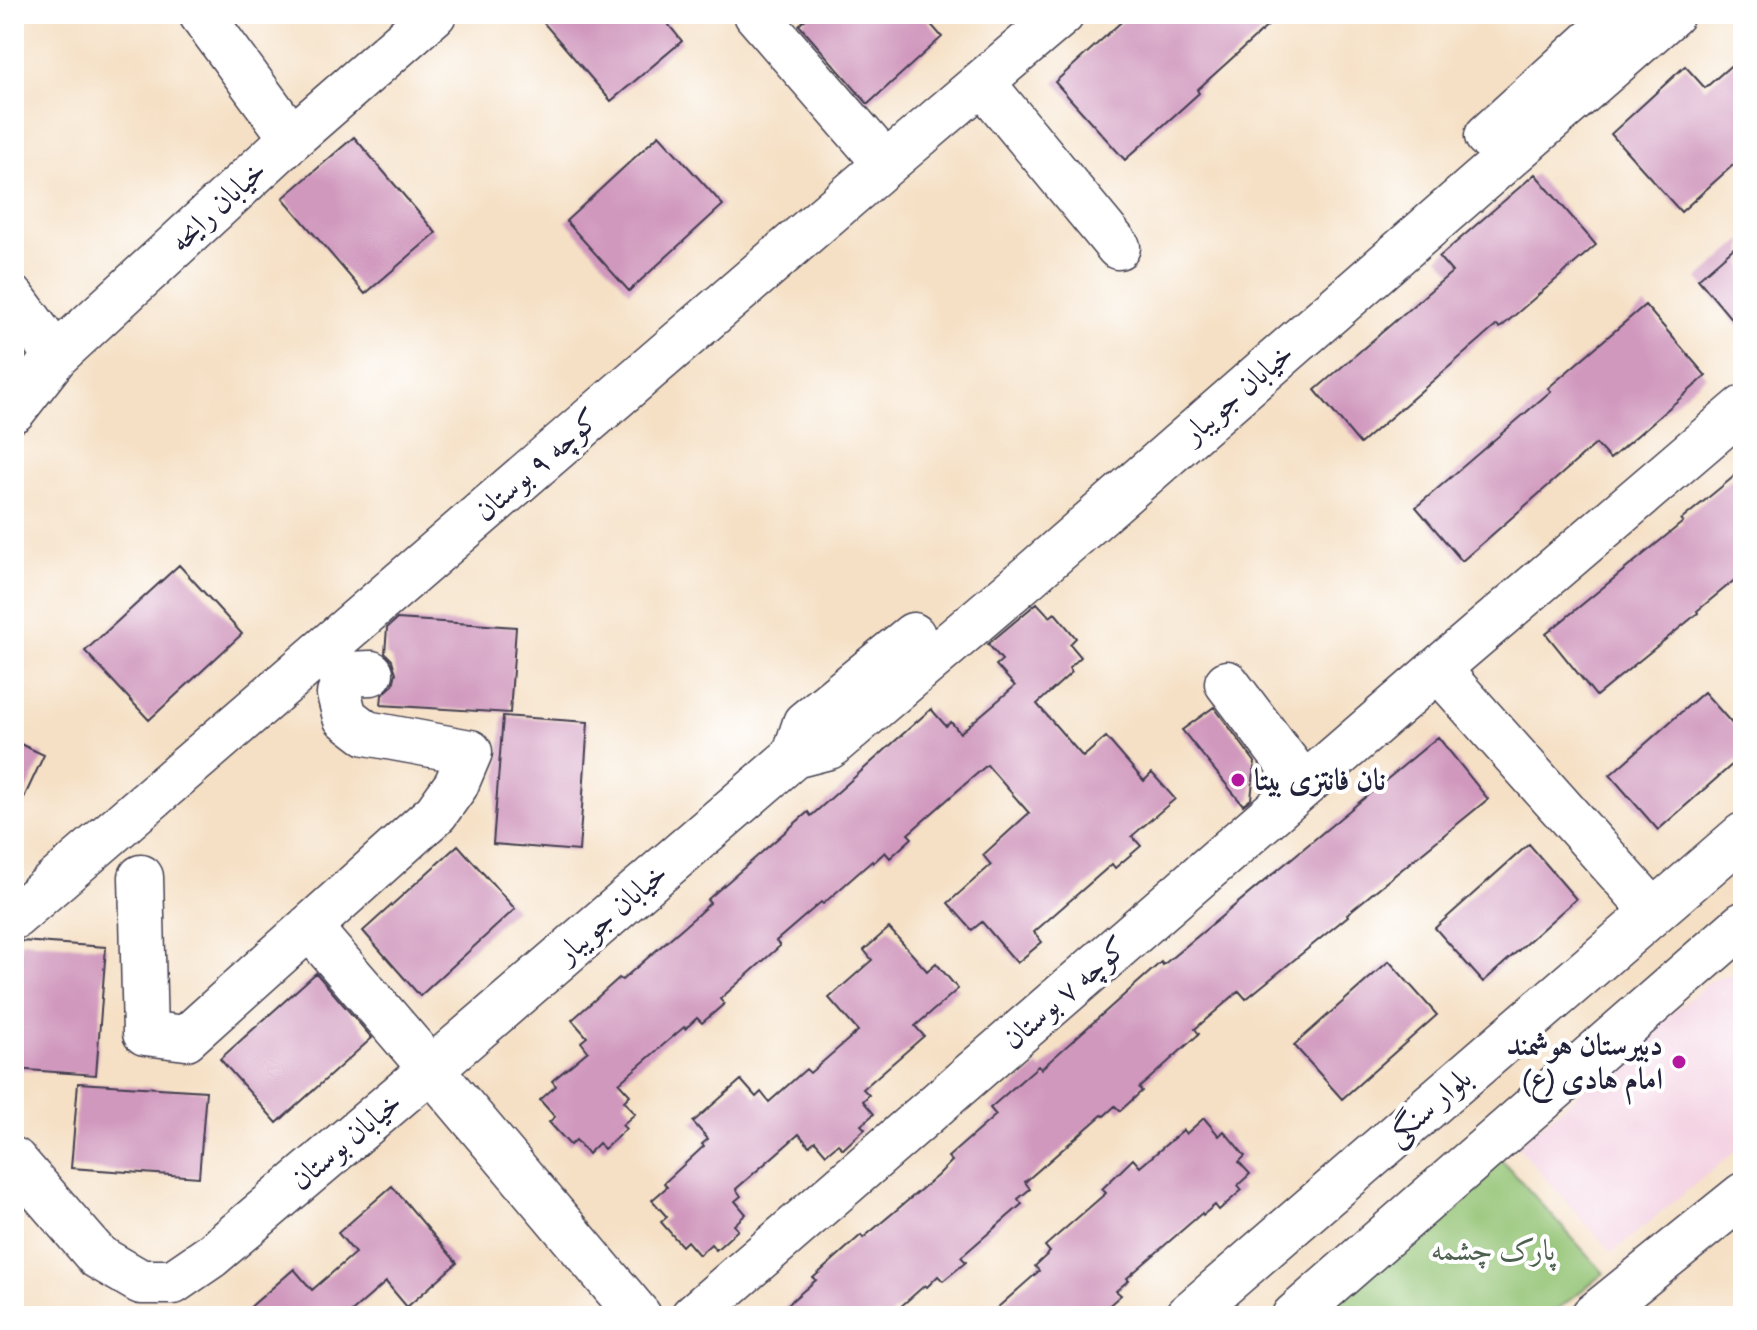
<svg xmlns="http://www.w3.org/2000/svg" width="1757" height="1330" viewBox="0 0 1757 1330" font-family="'IM FELL Double Pica',Amiri,serif">
  <style>
    .built { fill: #f3cfe0 }
    .green { fill: #92c272; stroke: #5a7256; stroke-width: 2 }
    .building { fill: #d098bd }
    .lines { fill: none; stroke-linecap: round; stroke-linejoin: round }
    .minor-casing { stroke: #423e50; stroke-width: 47 }
    .minor { stroke: #fff; stroke-width: 44 }
    .poi-dot { fill: #b5179e; stroke: #fff; stroke-width: 3 }
    .labels { text-anchor: middle; dominant-baseline: central; stroke-width: 8; stroke-linejoin: round; paint-order: stroke }
    .street-label { font-size: 30px; fill: #22223b; stroke: #fff }
    .poi-label { font-size: 30px; font-weight: bold; fill: #22223b; stroke: #fff; text-anchor: start }
    .park-label { font-size: 30px; fill: #4f6251; stroke: #fff }
  </style>
  <rect width="100%" height="100%" fill="#fff"/>
  <filter id="ink" filterUnits="userSpaceOnUse"><feTurbulence type="fractalNoise" baseFrequency=".0125" numOctaves="2"/><feDisplacementMap in="SourceGraphic" scale="16" xChannelSelector="R" yChannelSelector="G"/><feConvolveMatrix kernelMatrix="1 2 1 2 8 2 1 2 1" color-interpolation-filters="sRGB"/></filter>
  <filter id="wash" filterUnits="userSpaceOnUse"><feTurbulence type="fractalNoise" baseFrequency=".006" numOctaves="4" result="noise"/><feDisplacementMap in="SourceGraphic" scale="32" xChannelSelector="R" yChannelSelector="G"/><feGaussianBlur stdDeviation="1.8" result="paint"/><feColorMatrix in="noise" values="0 0 0 0 0 0 0 0 0 0 0 0 0 0 0 0 0 1.4 0 .05"/><feComposite in="paint" operator="in"/></filter>
  <g filter="url(#wash)">
    <rect width="100%" height="100%" fill="#f5e0c5"/>
    <!-- built -->
    <path class="built" d="M 1743,973 L 1743,1145 L 1612,1253 L 1517,1146 L 1711,980 Z"/>
    <!-- green -->
    <path class="green" d="M 1500,1158 L 1604,1273 L 1549,1316 L 1320,1316 Z"/>
    <g id="blocks">
      <!-- building -->
      <path class="building" d="M 536,14 L 660,14 L 682,41 L 611,101 Z
        M 811,14 L 922,14 L 942,37 L 868,104 L 799,25 Z
        M 1130,14 L 1281,14 L 1197,90 L 1199,93 L 1125,160 L 1055,82 Z
        M 1743,55 L 1743,156 L 1681,212 L 1611,134 L 1685,66 L 1705,88 Z
        M 659,135 L 723,205 L 629,291 L 566,221 Z
        M 354,137 L 436,233 L 365,294 L 283,198 Z
        M 1535,174 L 1596,245 L 1500,328 L 1497,325 L 1360,444 L 1315,390 L 1452,272 L 1439,257 Z
        M 1743,240 L 1743,333 L 1698,279 Z
        M 1645,305 L 1706,376 L 1610,459 L 1596,444 L 1462,561 L 1416,507 L 1551,391 L 1548,388 Z
        M 1743,469 L 1743,573 L 1697,611 L 1698,613 L 1596,696 L 1546,634 L 1683,522 L 1681,520 Z
        M 179,565 L 242,634 L 149,720 L 85,651 Z
        M 1037,603 L 1050,617 L 1055,613 L 1076,638 L 1070,644 L 1081,657 L 1069,668 L 1072,672 L 1037,704 L 1083,757 L 1106,737 L 1144,781 L 1152,773 L 1175,799 L 1132,836 L 1141,846 L 1115,868 L 1112,864 L 1034,932 L 1042,942 L 1017,963 L 982,922 L 972,930 L 948,903 L 991,865 L 983,855 L 1029,813 L 987,765 L 908,834 L 912,838 L 890,858 L 885,852 L 873,863 L 872,861 L 823,904 L 821,902 L 776,941 L 780,946 L 720,999 L 724,1004 L 702,1023 L 697,1018 L 685,1029 L 684,1027 L 619,1083 L 630,1095 L 624,1101 L 635,1114 L 622,1125 L 626,1129 L 604,1149 L 599,1143 L 588,1154 L 576,1140 L 570,1145 L 549,1122 L 555,1117 L 540,1100 L 556,1086 L 552,1081 L 588,1051 L 581,1042 L 587,1037 L 572,1020 L 619,978 L 622,980 L 695,917 L 710,903 L 707,900 L 808,812 L 811,816 L 931,709 L 946,726 L 951,722 L 960,733 L 1015,686 L 996,665 L 1002,660 L 988,644 Z
        M 397,619 L 516,627 L 510,713 L 381,705 L 382,695 L 393,685 L 396,673 L 392,660 L 385,653 L 387,628 Z
        M 1704,692 L 1743,736 L 1743,755 L 1658,830 L 1610,775 Z
        M 1214,707 L 1255,762 L 1251,799 L 1243,805 L 1182,730 Z
        M 503,716 L 588,722 L 579,851 L 493,844 Z
        M 1438,737 L 1488,799 L 1347,914 L 1348,916 L 1246,999 L 1239,991 L 1195,1029 L 1199,1034 L 1139,1088 L 1142,1091 L 1120,1111 L 1115,1106 L 1104,1116 L 1102,1115 L 1025,1182 L 1030,1189 L 1018,1199 L 1022,1204 L 961,1257 L 966,1262 L 943,1281 L 938,1276 L 927,1287 L 925,1285 L 890,1316 L 774,1316 L 816,1280 L 813,1278 L 861,1235 L 863,1238 L 937,1176 L 952,1161 L 948,1157 L 996,1115 L 990,1108 L 1021,1081 L 1038,1066 L 1041,1069 L 1161,962 L 1163,965 Z
        M 14,741 L 44,755 L 14,819 Z
        M 1529,844 L 1576,899 L 1483,982 L 1435,928 Z
        M 458,845 L 515,909 L 420,996 L 363,931 Z
        M 889,928 L 927,971 L 936,963 L 958,989 L 915,1026 L 924,1036 L 863,1089 L 869,1095 L 863,1101 L 874,1114 L 861,1125 L 865,1129 L 843,1149 L 838,1144 L 826,1154 L 815,1141 L 809,1146 L 799,1134 L 736,1189 L 741,1196 L 735,1201 L 746,1214 L 734,1225 L 738,1230 L 716,1250 L 711,1244 L 699,1255 L 687,1241 L 682,1246 L 661,1222 L 667,1217 L 652,1200 L 667,1187 L 664,1183 L 704,1146 L 702,1144 L 708,1139 L 693,1122 L 741,1080 L 756,1097 L 761,1092 L 769,1102 L 806,1069 L 810,1073 L 858,1031 L 829,998 L 872,960 L 864,950 Z
        M 21,941 L 106,947 L 96,1075 L 14,1069 L 14,1023 Z
        M 1389,961 L 1437,1015 L 1342,1099 L 1294,1045 Z
        M 316,973 L 372,1038 L 277,1123 L 220,1059 Z
        M 78,1083 L 206,1091 L 199,1177 L 71,1168 Z
        M 1204,1118 L 1219,1136 L 1224,1131 L 1245,1156 L 1239,1162 L 1250,1174 L 1238,1185 L 1242,1190 L 1219,1210 L 1215,1205 L 1203,1215 L 1202,1213 L 1127,1278 L 1129,1280 L 1116,1291 L 1121,1295 L 1097,1316 L 988,1316 L 1039,1271 L 1035,1266 L 1050,1252 L 1045,1246 L 1106,1193 L 1102,1189 L 1133,1159 L 1140,1167 L 1183,1130 L 1186,1134 Z
        M 392,1186 L 457,1263 L 407,1307 L 386,1282 L 347,1316 L 240,1316 L 294,1269 L 312,1290 L 355,1253 L 338,1233 Z"/>
    </g>
  </g>
  <g filter="url(#ink)">
    <use href="#blocks" fill-opacity="0" stroke="#423e50" stroke-width="2"/>
    <g class="lines">
      <defs>
        <path id="minor" d="M 201,14 L 292,138
          M 756,14 L 886,164
          M 982,82 L 1118,247
          M 1487,136 L 1621,14
          M 14,299 L 56,356
          M 14,410 L 56,356 L 292,138 L 434,14
          M 1438,669 L 1654,912
          M 1227,683 L 1304,785
          M 794,756 L 805,723 L 913,635
          M 141,877 L 145,1033 L 186,1038 L 436,813 L 456,785 L 470,752 L 366,733 L 345,717 L 339,694 L 348,674 L 371,673
          M 14,917 L 886,164 L 1062,14
          M 309,927 L 431,1069 L 794,756 L 829,747 L 1028,577 L 1672,14
          M 14,1160 L 98,1257 L 141,1282 L 173,1282 L 211,1256 L 431,1069 L 639,1316
          M 693,1316 L 1438,669 L 1743,408
          M 1187,1316 L 1743,835
          M 1294,1316 L 1743,924
          M 1593,1316 L 1743,1195"/>
      </defs>
      <!-- minor casing -->
      <use href="#minor" class="minor-casing"/>
      <!-- minor -->
      <use href="#minor" class="minor"/>
    </g>
  </g>
  <!-- markers -->
  <g class="poi-dot">
    <circle cx="1238" cy="780" r="8"/>
    <circle cx="1679" cy="1062" r="8"/>
  </g>
  <g class="labels">
    <!-- street labels -->
    <g class="street-label">
      <text transform="translate(218 206) rotate(-43)">خیابان رایحه</text>
      <text transform="translate(1238 393) rotate(-41)">خیابان جویبار</text>
      <text transform="translate(537 465) rotate(-41)">کوچه ۹ بوستان</text>
      <text transform="translate(612 913) rotate(-41)">خیابان جویبار</text>
      <text transform="translate(1065 993) rotate(-41)">کوچه ۷ بوستان</text>
      <text transform="translate(1429 1107) rotate(-41)">بلوار سنگی</text>
      <text transform="translate(346 1141) rotate(-40)">خیابان بوستان</text>
    </g>
    <!-- poi labels -->
    <g class="poi-label">
      <text x="1254" y="780">نان فانتزی بیتا</text>
      <text x="1663" y="1045" text-anchor="end">دبیرستان هوشمند<tspan x="1663" dy="34">امام هادی (ع)</tspan></text>
    </g>
    <!-- park labels -->
    <g class="park-label">
      <text x="1493" y="1250">پارک چشمه</text>
    </g>
  </g>
  <!-- margin -->
  <rect width="1757" height="1330" fill="none" stroke="#fff" stroke-width="48"/>
</svg>
